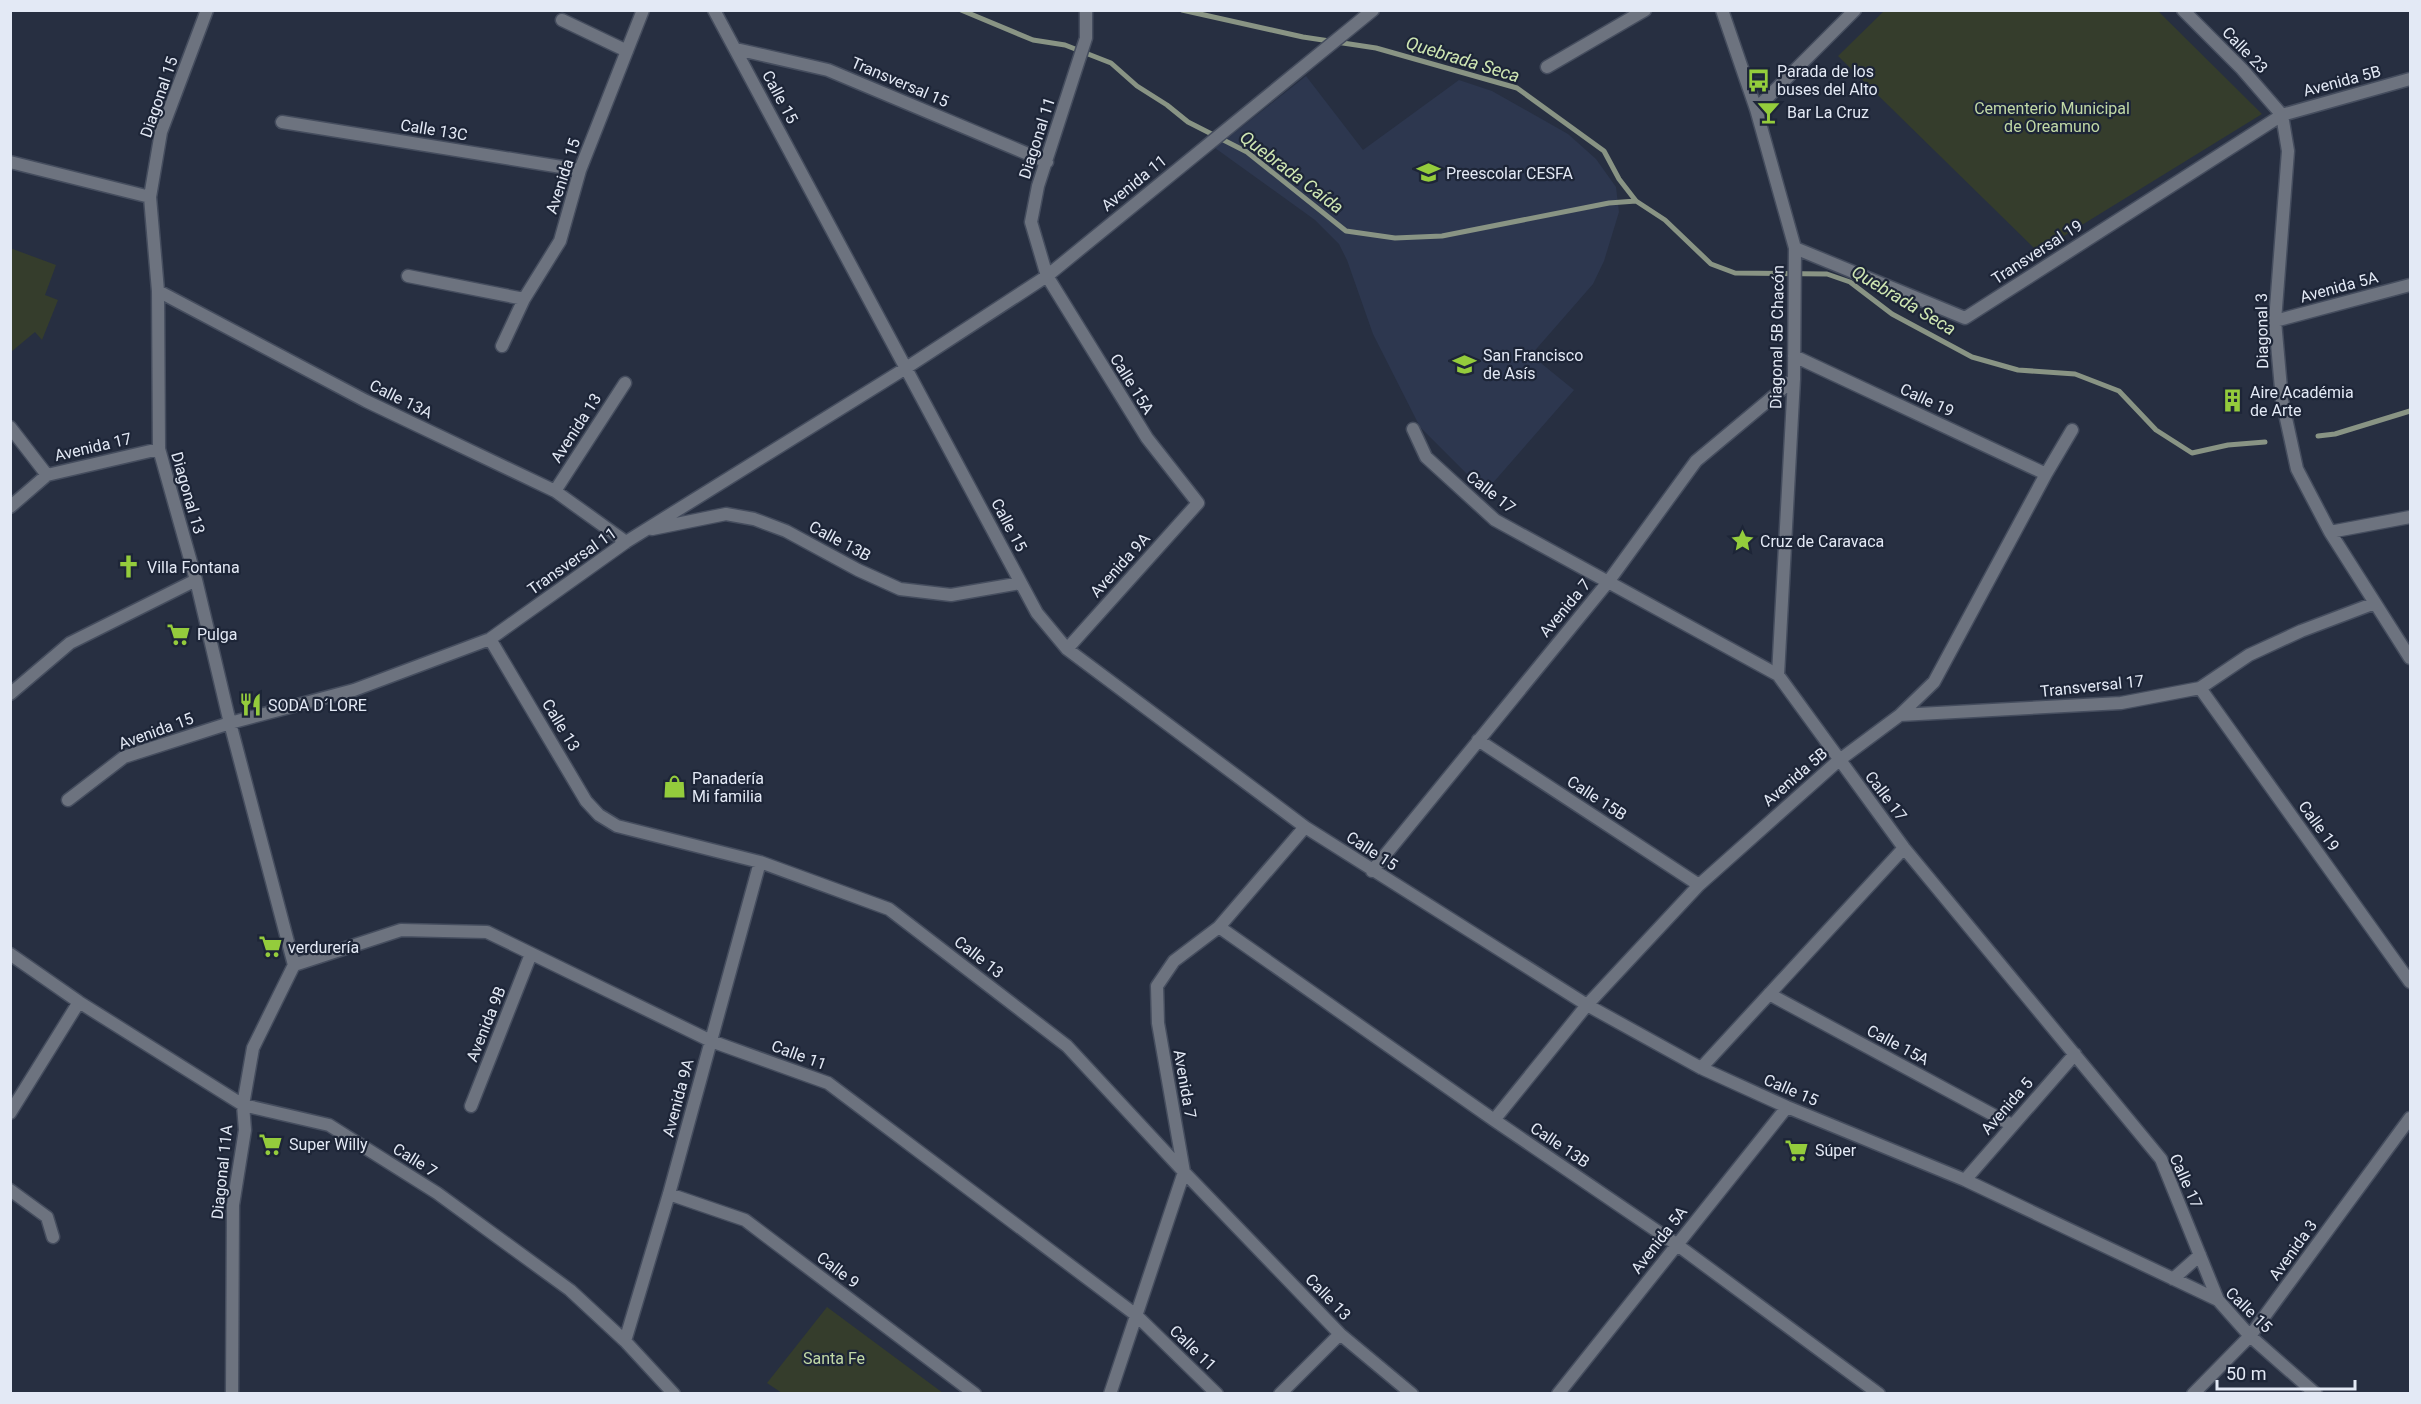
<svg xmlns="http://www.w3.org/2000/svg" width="2421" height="1404" viewBox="0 0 2421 1404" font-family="Roboto,sans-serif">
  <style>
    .built { fill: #2d374f }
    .green { fill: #353d2c }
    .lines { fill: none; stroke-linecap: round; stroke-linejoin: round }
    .stream { stroke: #899484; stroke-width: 5 }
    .minor-casing { stroke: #454d5e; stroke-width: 15 }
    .minor { stroke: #6d737f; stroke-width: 12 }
    .labels { text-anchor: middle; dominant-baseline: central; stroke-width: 4.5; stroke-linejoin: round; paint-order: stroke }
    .street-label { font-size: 16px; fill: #e3e9f5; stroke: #1d2537 }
    .poi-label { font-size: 16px; fill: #e3e9f5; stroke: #1d2537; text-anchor: start }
    .park-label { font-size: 16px; fill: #c1d9a6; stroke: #1d2537 }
    .water-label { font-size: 18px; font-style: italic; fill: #cfe7b3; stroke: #1d2537 }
  </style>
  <rect width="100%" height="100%" fill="#272f41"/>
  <!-- built -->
  <path class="built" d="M 1306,76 L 1363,150 L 1459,80 L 1492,91 L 1568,134 L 1596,159 L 1616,187 L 1619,212 L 1604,261 L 1593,284 L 1531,355 L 1574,390 L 1485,492 L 1420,427 L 1373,334 L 1347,260 L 1339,244 L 1315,220 L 1215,148 Z"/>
  <!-- green -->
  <path class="green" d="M 1884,11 L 2158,11 L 2262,114 L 2038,252 L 1838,56 Z
    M 10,248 L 56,265 L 45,295 L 58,300 L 42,340 L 35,332 L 11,352 Z
    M 827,1307 L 943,1393 L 782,1393 L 767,1383 Z"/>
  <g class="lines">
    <!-- stream -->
    <path class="stream" d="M 961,10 L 1033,40 L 1065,45 L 1111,63 L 1137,86 L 1167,105 L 1188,122 L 1247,152 L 1346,231 L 1395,238 L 1442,236 L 1609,203 L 1636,201
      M 1182,10 L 1303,37 L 1376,48 L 1517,88 L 1604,151 L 1619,179 L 1636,201 L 1665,220 L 1711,264 L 1735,273 L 1827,274 L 1850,282 L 1892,314 L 1972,357 L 2018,370 L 2075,374 L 2119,391 L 2156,430 L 2192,453 L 2228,445 L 2265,442
      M 2318,436 L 2335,434 L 2410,411"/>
    <defs>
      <path id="minor" d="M 207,10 L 161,132 L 150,197 L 158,291 L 159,449 L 196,580 L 230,723 L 294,965
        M 714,10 L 1037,613 L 1067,649 L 1305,827 L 1587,1005 L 1701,1068 L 1787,1107 L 1965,1180 L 2218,1300 L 2250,1336 L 2316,1394
        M 1722,10 L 1756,109 L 1795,248 L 1794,379 L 1778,675
        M 2183,10 L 2242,69 L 2282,115
        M 562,20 L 627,51
        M 736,49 L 828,70 L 1047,162
        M 1547,67 L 1645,10
        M 1756,109 L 1855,10
        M 2282,115 L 2288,151 L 2275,321 L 2282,400 L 2297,469 L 2330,532 L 2410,658
        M 282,122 L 580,170
        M 10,162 L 150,197
        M 1795,248 L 1965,318 L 2282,115 L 2410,79
        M 408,276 L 524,299
        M 158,291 L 366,401 L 555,491 L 626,542
        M 2275,321 L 2410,285
        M 502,346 L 524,299 L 560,241 L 580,170 L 643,10
        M 1794,356 L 2046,474
        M 10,427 L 47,475
        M 1413,429 L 1426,457 L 1495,520 L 1778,675 L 1904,848 L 2161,1159 L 2218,1300
        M 555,491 L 625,383
        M 10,507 L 47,475 L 159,449
        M 652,529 L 726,514 L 754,519 L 786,531 L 858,570 L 900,589 L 951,595 L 1021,583
        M 2330,532 L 2410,517
        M 490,639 L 586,801 L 599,815 L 617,826 L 760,862 L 889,909 L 1067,1046 L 1184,1172 L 1340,1334 L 1412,1394
        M 1067,649 L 1198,503 L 1147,438 L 1047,276 L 1031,222 L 1038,186 L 1086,38 L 1086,10
        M 2200,688 L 2410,982
        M 10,694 L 70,643 L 196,580
        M 1900,715 L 2121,703 L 2200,688 L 2249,655 L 2301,631 L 2375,603
        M 1478,740 L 1699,885
        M 68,800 L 124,757 L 230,723 L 354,690 L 490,639 L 626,542 L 906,368 L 1047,276 L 1373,10
        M 1372,871 L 1608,582 L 1696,461 L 1794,379
        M 1219,927 L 1494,1120 L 1676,1244 L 1879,1394
        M 10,954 L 79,1002 L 243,1105 L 329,1125 L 437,1193 L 570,1290 L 625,1341 L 674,1394
        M 294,965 L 401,930 L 487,932 L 711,1041 L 828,1083 L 1136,1315 L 1217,1394
        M 1769,994 L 2012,1125
        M 1701,1068 L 1904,848
        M 471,1106 L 531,954
        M 10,1113 L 79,1002
        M 1494,1120 L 1587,1005 L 1699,885 L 1838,761 L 1900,715 L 1934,682 L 2046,474 L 2072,430
        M 1965,1180 L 2075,1054
        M 10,1190 L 47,1217 L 53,1237
        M 669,1194 L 745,1220 L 975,1394
        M 2173,1279 L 2200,1255
        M 625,1341 L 669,1194 L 760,862
        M 232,1394 L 233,1205 L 245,1130 L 243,1105 L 253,1048 L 294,965
        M 1110,1394 L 1184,1172 L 1158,1023 L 1157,986 L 1174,961 L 1219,927 L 1305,827
        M 1280,1394 L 1340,1334
        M 1558,1394 L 1787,1107
        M 2193,1394 L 2250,1336 L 2410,1118"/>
    </defs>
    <!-- minor casing -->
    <use href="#minor" class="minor-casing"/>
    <!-- minor -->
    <use href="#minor" class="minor"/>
  </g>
  <!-- icons -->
  <defs>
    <symbol id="bus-bare" viewBox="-9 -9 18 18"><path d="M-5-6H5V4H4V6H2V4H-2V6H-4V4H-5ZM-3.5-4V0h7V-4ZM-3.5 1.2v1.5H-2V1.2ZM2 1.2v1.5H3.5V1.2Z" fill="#94cc3c" stroke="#1d2537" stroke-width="2.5" paint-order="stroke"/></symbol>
    <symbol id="bar-bare" viewBox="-9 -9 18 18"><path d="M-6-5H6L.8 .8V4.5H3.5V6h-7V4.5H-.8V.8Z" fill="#94cc3c" stroke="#1d2537" stroke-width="2.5" paint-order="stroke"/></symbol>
    <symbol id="school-bare" viewBox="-9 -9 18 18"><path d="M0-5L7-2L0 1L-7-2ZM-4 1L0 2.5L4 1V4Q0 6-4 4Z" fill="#94cc3c" stroke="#1d2537" stroke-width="2.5" paint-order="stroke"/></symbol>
    <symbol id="building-bare" viewBox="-9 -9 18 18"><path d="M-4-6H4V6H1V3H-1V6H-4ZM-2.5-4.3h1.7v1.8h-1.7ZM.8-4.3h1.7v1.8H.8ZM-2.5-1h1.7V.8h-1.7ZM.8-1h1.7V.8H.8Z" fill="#94cc3c" stroke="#1d2537" stroke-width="2.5" paint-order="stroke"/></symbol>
    <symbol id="sight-bare" viewBox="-9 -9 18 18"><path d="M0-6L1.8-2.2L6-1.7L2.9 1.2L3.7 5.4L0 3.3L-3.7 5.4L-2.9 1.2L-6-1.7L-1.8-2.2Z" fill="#94cc3c" stroke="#1d2537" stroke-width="2.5" paint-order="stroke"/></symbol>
    <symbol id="church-bare" viewBox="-9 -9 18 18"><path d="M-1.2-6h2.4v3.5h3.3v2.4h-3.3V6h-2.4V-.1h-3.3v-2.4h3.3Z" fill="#94cc3c" stroke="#1d2537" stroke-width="2.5" paint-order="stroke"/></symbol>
    <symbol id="supermarket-bare" viewBox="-9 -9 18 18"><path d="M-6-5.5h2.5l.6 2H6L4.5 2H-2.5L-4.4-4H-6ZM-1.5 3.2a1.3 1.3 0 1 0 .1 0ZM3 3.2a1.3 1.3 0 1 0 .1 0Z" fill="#94cc3c" stroke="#1d2537" stroke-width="2.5" paint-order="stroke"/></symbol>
    <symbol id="restaurant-bare" viewBox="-9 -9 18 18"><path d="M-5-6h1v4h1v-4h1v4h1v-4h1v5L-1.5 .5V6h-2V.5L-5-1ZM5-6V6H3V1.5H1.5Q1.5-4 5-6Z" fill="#94cc3c" stroke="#1d2537" stroke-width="2.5" paint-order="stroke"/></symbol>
    <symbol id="shop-bare" viewBox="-9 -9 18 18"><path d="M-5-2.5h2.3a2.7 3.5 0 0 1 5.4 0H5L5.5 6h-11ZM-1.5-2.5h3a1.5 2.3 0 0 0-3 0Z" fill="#94cc3c" stroke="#1d2537" stroke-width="2.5" paint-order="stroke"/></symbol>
  </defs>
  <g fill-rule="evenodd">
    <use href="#bus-bare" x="1742" y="64" width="33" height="33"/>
    <use href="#bar-bare" x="1752" y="96" width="33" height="33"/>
    <use href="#school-bare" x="1412" y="156" width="33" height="33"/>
    <use href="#school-bare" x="1448" y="348" width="33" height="33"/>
    <use href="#building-bare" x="2216" y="384" width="33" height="33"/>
    <use href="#sight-bare" x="1726" y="524" width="33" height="33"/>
    <use href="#church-bare" x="112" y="550" width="33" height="33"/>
    <use href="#supermarket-bare" x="162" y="618" width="33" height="33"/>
    <use href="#restaurant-bare" x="234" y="688" width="33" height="33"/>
    <use href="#shop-bare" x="658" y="770" width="33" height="33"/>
    <use href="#supermarket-bare" x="254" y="930" width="33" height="33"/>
    <use href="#supermarket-bare" x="254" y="1128" width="33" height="33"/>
    <use href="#supermarket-bare" x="1780" y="1134" width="33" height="33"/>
  </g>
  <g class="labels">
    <!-- street labels -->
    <g class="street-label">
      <text transform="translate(2245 50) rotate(46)">Calle 23</text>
      <text transform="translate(2342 81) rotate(-15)">Avenida 5B</text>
      <text transform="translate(900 82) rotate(23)">Transversal 15</text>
      <text transform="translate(159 97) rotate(-71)">Diagonal 15</text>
      <text transform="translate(780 97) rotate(62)">Calle 15</text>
      <text transform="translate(434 130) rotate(9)">Calle 13C</text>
      <text transform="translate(1037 138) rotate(-72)">Diagonal 11</text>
      <text transform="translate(563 176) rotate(-72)">Avenida 15</text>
      <text transform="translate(1134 183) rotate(-39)">Avenida 11</text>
      <text transform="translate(2037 252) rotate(-33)">Transversal 19</text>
      <text transform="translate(2339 287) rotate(-15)">Avenida 5A</text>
      <text transform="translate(2262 331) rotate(-91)">Diagonal 3</text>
      <text transform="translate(1777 337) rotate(-89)">Diagonal 5B Chacón</text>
      <text transform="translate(1132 384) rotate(58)">Calle 15A</text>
      <text transform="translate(401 399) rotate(26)">Calle 13A</text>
      <text transform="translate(1927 400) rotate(25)">Calle 19</text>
      <text transform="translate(576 428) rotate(-57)">Avenida 13</text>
      <text transform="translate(93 447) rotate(-13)">Avenida 17</text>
      <text transform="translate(1491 492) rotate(38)">Calle 17</text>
      <text transform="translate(188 493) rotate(74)">Diagonal 13</text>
      <text transform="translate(1009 525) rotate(62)">Calle 15</text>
      <text transform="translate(840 541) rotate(28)">Calle 13B</text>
      <text transform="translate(572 561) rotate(-35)">Transversal 11</text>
      <text transform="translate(1120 565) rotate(-48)">Avenida 9A</text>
      <text transform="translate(1565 608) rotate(-50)">Avenida 7</text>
      <text transform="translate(2092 686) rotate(-6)">Transversal 17</text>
      <text transform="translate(561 725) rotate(59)">Calle 13</text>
      <text transform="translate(156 731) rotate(-20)">Avenida 15</text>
      <text transform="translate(1795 777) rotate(-41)">Avenida 5B</text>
      <text transform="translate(1886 796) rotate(53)">Calle 17</text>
      <text transform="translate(1597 798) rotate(33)">Calle 15B</text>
      <text transform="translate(2319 826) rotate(54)">Calle 19</text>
      <text transform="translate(1372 851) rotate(33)">Calle 15</text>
      <text transform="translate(979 957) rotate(38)">Calle 13</text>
      <text transform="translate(486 1024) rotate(-68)">Avenida 9B</text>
      <text transform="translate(1898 1045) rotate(28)">Calle 15A</text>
      <text transform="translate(799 1055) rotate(20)">Calle 11</text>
      <text transform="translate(1185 1084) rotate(80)">Avenida 7</text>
      <text transform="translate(1791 1090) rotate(23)">Calle 15</text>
      <text transform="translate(678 1098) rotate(-75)">Avenida 9A</text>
      <text transform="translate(2007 1106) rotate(-49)">Avenida 5</text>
      <text transform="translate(1560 1145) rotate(34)">Calle 13B</text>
      <text transform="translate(415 1160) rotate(32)">Calle 7</text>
      <text transform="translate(222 1172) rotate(-84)">Diagonal 11A</text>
      <text transform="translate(2186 1181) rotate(66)">Calle 17</text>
      <text transform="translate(1659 1240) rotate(-52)">Avenida 5A</text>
      <text transform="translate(2293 1250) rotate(-54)">Avenida 3</text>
      <text transform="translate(838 1270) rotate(37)">Calle 9</text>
      <text transform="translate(1328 1297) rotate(46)">Calle 13</text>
      <text transform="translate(2249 1310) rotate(44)">Calle 15</text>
      <text transform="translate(1193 1348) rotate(44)">Calle 11</text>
    </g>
    <!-- poi labels -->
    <g class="poi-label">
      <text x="1777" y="71">Parada de los<tspan x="1777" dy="18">buses del Alto</tspan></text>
      <text x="1787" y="112">Bar La Cruz</text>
      <text x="1446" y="173">Preescolar CESFA</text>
      <text x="1483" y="355">San Francisco<tspan x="1483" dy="18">de Asís</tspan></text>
      <text x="2250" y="392">Aire Académia<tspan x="2250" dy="18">de Arte</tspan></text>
      <text x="1760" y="541">Cruz de Caravaca</text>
      <text x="147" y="567">Villa Fontana</text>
      <text x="197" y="634">Pulga</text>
      <text x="268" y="705">SODA D´LORE</text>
      <text x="692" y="778">Panadería<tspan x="692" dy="18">Mi familia</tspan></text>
      <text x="288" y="947">verdurería</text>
      <text x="289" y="1144">Super Willy</text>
      <text x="1815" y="1150">Súper</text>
    </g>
    <!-- park labels -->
    <g class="park-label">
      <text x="2052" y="108">Cementerio Municipal<tspan x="2052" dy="18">de Oreamuno</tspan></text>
      <text x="834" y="1358">Santa Fe</text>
    </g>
    <!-- water labels -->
    <g class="water-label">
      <text transform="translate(1463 59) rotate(17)">Quebrada Seca</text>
      <text transform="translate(1292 172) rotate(37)">Quebrada Caída</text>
      <text transform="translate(1904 300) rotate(31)">Quebrada Seca</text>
    </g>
  </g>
  <!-- border -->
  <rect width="2421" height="1404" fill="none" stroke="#e3e9f5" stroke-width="24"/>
  <!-- scale -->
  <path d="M2217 1380v9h138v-9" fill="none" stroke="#e3e9f5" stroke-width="3"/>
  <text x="2226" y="1380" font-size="18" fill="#e3e9f5" stroke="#1d2537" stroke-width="4.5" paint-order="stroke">50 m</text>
</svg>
